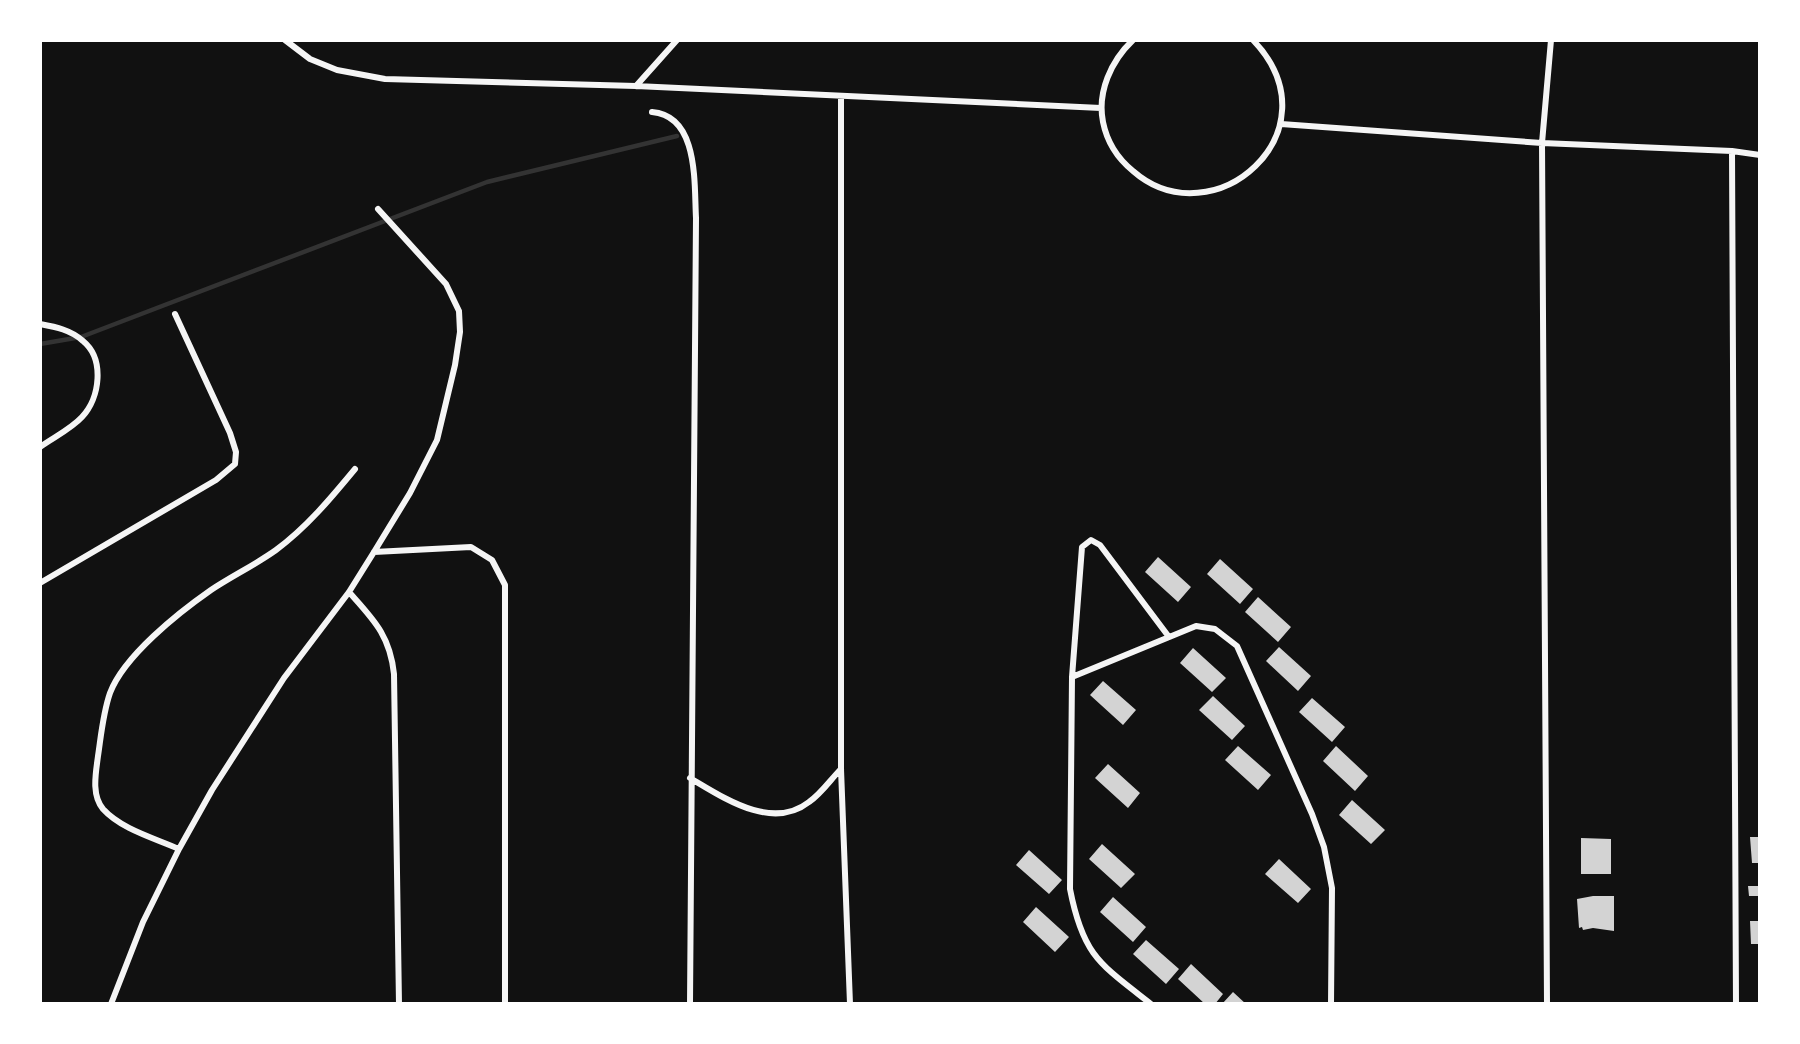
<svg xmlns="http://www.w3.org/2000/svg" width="1800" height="1044" viewBox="0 0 1800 1044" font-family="Montserrat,sans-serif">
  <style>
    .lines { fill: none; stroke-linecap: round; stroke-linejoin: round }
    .stream { stroke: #333; stroke-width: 4.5 }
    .building { fill: #d3d3d3 }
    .minor { stroke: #f5f5f5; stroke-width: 6 }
  </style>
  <rect width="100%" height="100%" fill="#111"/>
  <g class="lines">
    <!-- stream -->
    <path class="stream" d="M 40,344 L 81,337 L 487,182 L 677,136"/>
  </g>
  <!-- building -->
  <path class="building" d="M 1158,557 L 1191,587 L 1178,602 L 1145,572 Z
    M 1220,559 L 1253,589 L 1240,604 L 1207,574 Z
    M 1258,597 L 1291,627 L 1278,642 L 1245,612 Z
    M 1279,647 L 1311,676 L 1298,691 L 1266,661 Z
    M 1193,648 L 1226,678 L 1212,692 L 1180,663 Z
    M 1103,681 L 1136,710 L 1123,725 L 1090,695 Z
    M 1213,696 L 1245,726 L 1232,740 L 1199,710 Z
    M 1312,698 L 1345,727 L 1332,742 L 1299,712 Z
    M 1238,746 L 1271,775 L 1258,790 L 1225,760 Z
    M 1336,746 L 1368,776 L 1355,791 L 1323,761 Z
    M 1108,764 L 1140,793 L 1128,808 L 1095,778 Z
    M 1352,800 L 1385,830 L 1371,844 L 1339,815 Z
    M 1750,837 L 1760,837 L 1760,863 L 1752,863 Z
    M 1581,838 L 1611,839 L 1611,874 L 1581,874 Z
    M 1102,844 L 1135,874 L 1121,888 L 1089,859 Z
    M 1029,850 L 1062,880 L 1049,894 L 1016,865 Z
    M 1279,859 L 1311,889 L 1298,903 L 1265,874 Z
    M 1748,886 L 1760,886 L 1760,896 L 1749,896 Z
    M 1593,896 L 1614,896 L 1614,931 L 1593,928 L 1583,930 L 1582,927 L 1579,928 L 1577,899 Z
    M 1113,897 L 1146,927 L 1133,942 L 1100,912 Z
    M 1036,907 L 1069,937 L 1055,952 L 1023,922 Z
    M 1750,921 L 1760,921 L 1760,944 L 1751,944 Z
    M 1146,940 L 1179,969 L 1166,984 L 1133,954 Z
    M 1191,964 L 1223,994 L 1215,1004 L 1205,1004 L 1178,979 Z
    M 1233,992 L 1246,1004 L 1222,1004 Z"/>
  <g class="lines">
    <!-- minor -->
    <path class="minor" d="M 285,40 L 310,59 L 337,70 L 385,79 L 636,86 L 1101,108
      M 1133,40 C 1111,61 1097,92 1103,122 C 1107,142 1117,158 1133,171 C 1213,241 1340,131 1253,40
      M 636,86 L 677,40
      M 841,96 L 841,769 L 850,1004
      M 652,112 C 699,116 694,183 696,218 L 690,1004
      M 1281,124 L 1542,143 L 1732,151 L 1760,155
      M 1732,151 L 1736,1004
      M 40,324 C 56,327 71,330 83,341 C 105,359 100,398 82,417 C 71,429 54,437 40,447
      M 374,552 L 471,547 L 492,560 L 505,585 L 505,1004
      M 40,583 L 216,480 L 235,464 L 236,452 L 230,433 L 175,314
      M 349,592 C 373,619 390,635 394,674 L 399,1004
      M 1072,677 L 1082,547 L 1091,540 L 1100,545 L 1169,637
      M 690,778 C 724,798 772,831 809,802 C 821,794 831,779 841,769
      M 179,849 C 154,838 121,829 103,809 C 91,795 96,772 98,756 C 101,736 103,713 110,693 C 124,656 178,613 211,590 C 232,576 255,565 276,550 C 307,527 331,498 355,469
      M 111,1004 L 143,922 L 179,849 L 212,790 L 284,678 L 349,592 L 374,552 L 410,493 L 437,440 L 455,365 L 460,332 L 459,311 L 446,284 L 378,209
      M 1151,1004 C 1100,964 1083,956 1070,889 L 1072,677 L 1196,626 L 1215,629 L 1237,646 L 1312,814 L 1324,847 L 1332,888 L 1331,1004
      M 1547,1004 L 1542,143 L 1551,40"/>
  </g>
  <!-- border -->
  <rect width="1800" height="1044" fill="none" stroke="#ffffff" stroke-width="84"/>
</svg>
